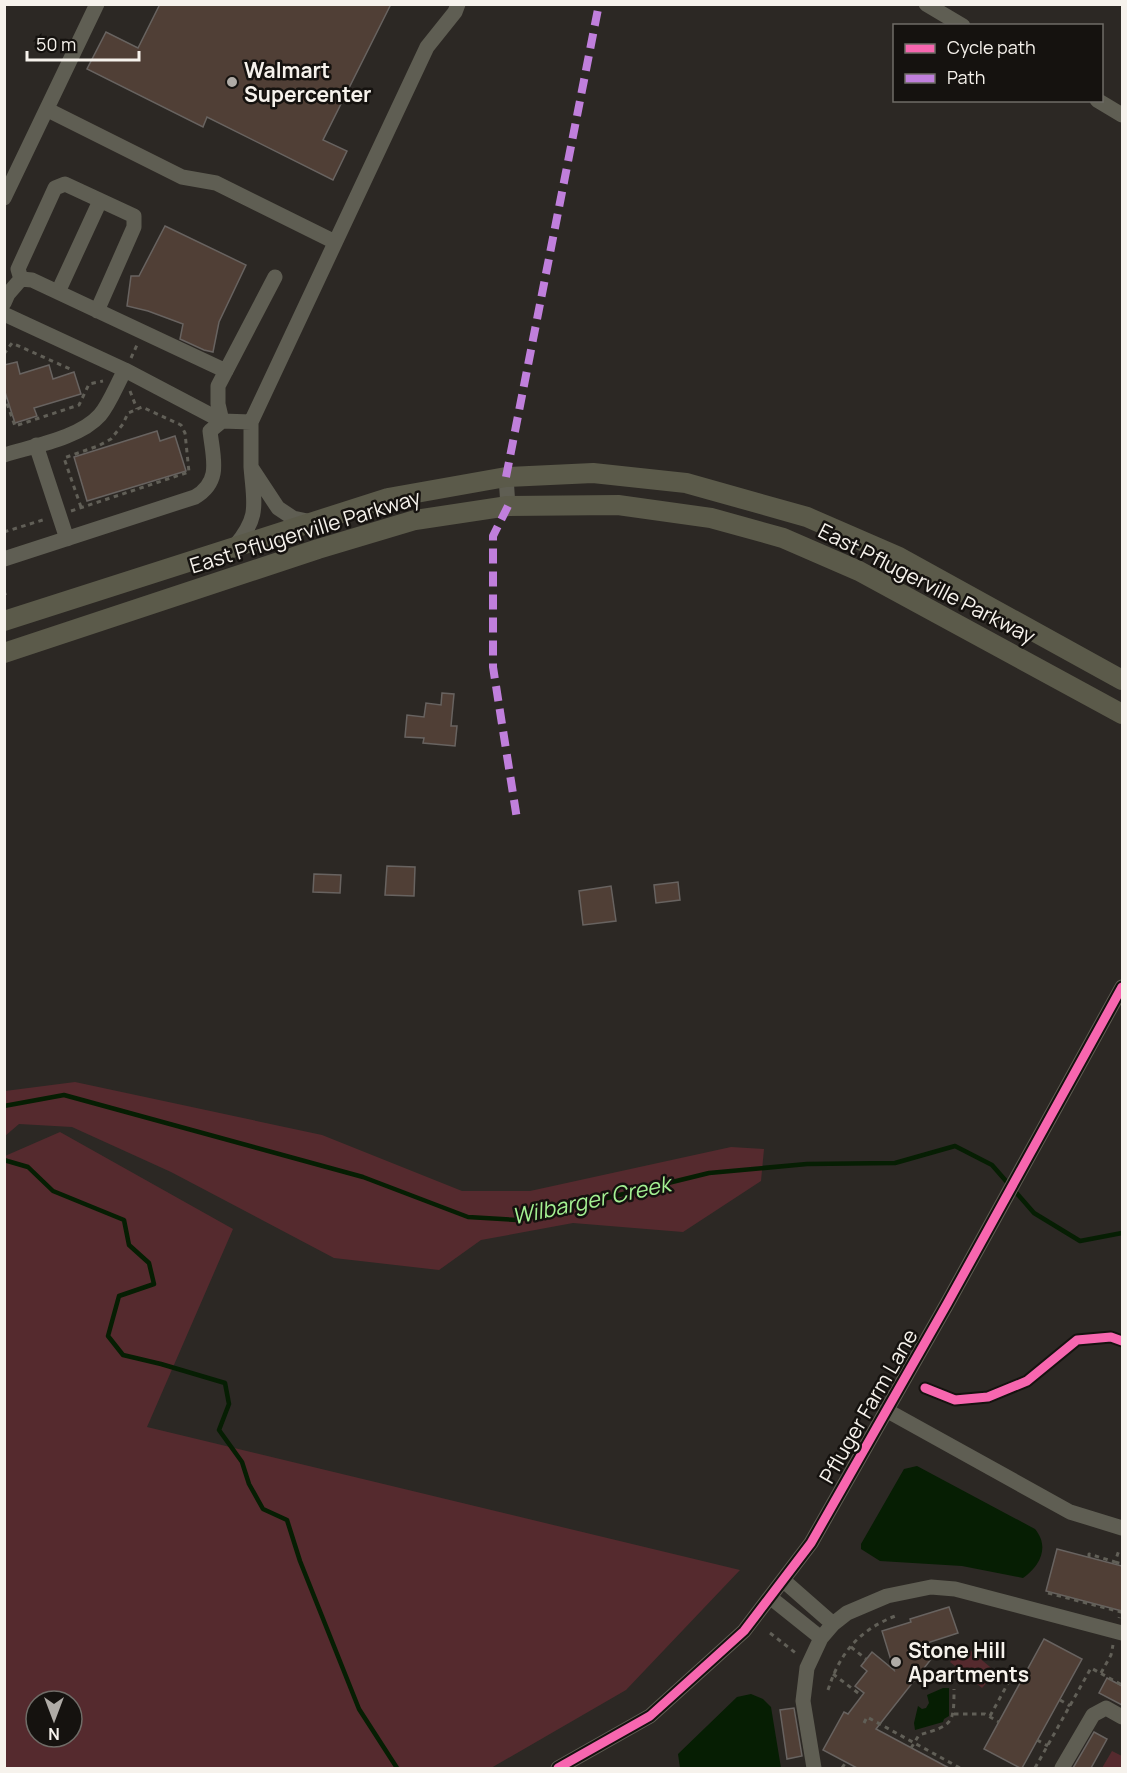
<svg xmlns="http://www.w3.org/2000/svg" width="1127" height="1773" viewBox="0 0 1127 1773" font-family="Manrope,sans-serif">
  <style>
    .green { fill: #552a2e; fill-rule: evenodd }
    .water { fill: #061e03 }
    .lines { fill: none; stroke-linecap: round; stroke-linejoin: round }
    .stream { stroke: #061e03; stroke-width: 4.5 }
    .building { fill: #503f36; stroke: #686360; stroke-width: 1.5 }
    .path { stroke: #615f57; stroke-width: 3; stroke-dasharray: 4.5 4.5; stroke-linecap: butt }
    .minor { stroke: #5f5e53; stroke-width: 15 }
    .major { stroke: #5b5a4a; stroke-width: 20 }
    .quiet { stroke: #c07fdc; stroke-width: 8; stroke-dasharray: 15 8; stroke-linecap: butt }
    .cycleway-casing { stroke: #15120f; stroke-width: 13 }
    .cycleway { stroke: #f766af; stroke-width: 9 }
    .poi-dot { fill: #afaba6; stroke: #15120f; stroke-width: 2 }
    .labels { text-anchor: middle; dominant-baseline: central; stroke-width: 5; stroke-linejoin: round; paint-order: stroke }
    .poi-label { font-size: 21px; font-weight: bold; fill: #f6f2ec; stroke: #15120f; text-anchor: start }
    .street-label { font-size: 21px; fill: #f6f2ec; stroke: #15120f }
    .water-label { font-size: 22px; font-style: italic; fill: #a4f192; stroke: #15120f }
  </style>
  <rect width="100%" height="100%" fill="#2c2824"/>
  <!-- green -->
  <path class="green" d="M 75,1082 L 322,1135 L 462,1191 L 530,1191 L 731,1147 L 764,1149 L 761,1181 L 683,1232 L 573,1223 L 481,1240 L 439,1270 L 334,1258 L 171,1172 L 72,1127 L 19,1124 L 5,1136 L 5,1091 Z
    M 60,1132 L 233,1229 L 147,1427 L 740,1570 L 626,1690 L 491,1768 L 5,1768 L 5,1156 ZM 36,1701 L 72,1701 L 72,1737 L 36,1737 Z
    M 964,1645 L 996,1672 L 982,1688 L 950,1662 Z
    M 1112,1751 L 1122,1756 L 1122,1768 L 1102,1768 Z"/>
  <!-- water -->
  <path class="water" d="M 917,1466 L 1035,1529 C 1050,1547 1040,1566 1023,1578 L 962,1566 L 880,1561 L 861,1549 L 861,1544 L 904,1469 Z
    M 943,1688 L 949,1688 L 949,1716 L 944,1719 L 943,1722 L 915,1730 L 914,1723 L 918,1706 L 922,1709 L 926,1708 L 929,1703 L 927,1695 Z
    M 751,1694 L 763,1699 L 771,1707 L 781,1768 L 680,1768 L 678,1754 L 737,1697 Z"/>
  <g class="lines">
    <!-- stream -->
    <path class="stream" d="M 4,1106 L 64,1095 L 363,1177 L 468,1217 L 517,1220 L 709,1173 L 807,1164 L 895,1163 L 955,1146 L 992,1165 L 1034,1213 L 1080,1241 L 1122,1233
      M 4,1160 L 28,1167 L 53,1191 L 124,1220 L 129,1245 L 149,1263 L 154,1284 L 119,1296 L 108,1336 L 123,1355 L 161,1364 L 225,1383 L 229,1404 L 219,1430 L 242,1462 L 249,1484 L 263,1509 L 287,1520 L 300,1561 L 359,1709 L 397,1768"/>
  </g>
  <!-- building -->
  <path class="building" d="M 160,4 L 391,4 L 323,140 L 347,151 L 333,180 L 207,117 L 203,127 L 87,69 L 106,32 L 138,48 Z
    M 165,226 L 246,265 L 219,322 L 213,352 L 204,350 L 180,339 L 183,324 L 148,311 L 127,306 L 131,276 L 139,276 Z
    M 17,362 L 20,374 L 49,365 L 53,379 L 74,372 L 81,394 L 34,408 L 37,416 L 15,423 L 4,389 L 4,365 Z
    M 157,431 L 160,441 L 175,436 L 186,471 L 87,501 L 74,457 Z
    M 442,693 L 454,694 L 451,726 L 457,726 L 455,746 L 423,743 L 424,738 L 405,737 L 407,715 L 424,717 L 426,703 L 441,705 Z
    M 387,866 L 415,867 L 414,896 L 385,895 Z
    M 314,874 L 341,875 L 340,893 L 313,892 Z
    M 678,882 L 680,900 L 656,903 L 654,885 Z
    M 611,886 L 616,921 L 583,925 L 579,891 Z
    M 1057,1549 L 1122,1566 L 1122,1611 L 1046,1591 Z
    M 949,1607 L 958,1633 L 924,1644 L 936,1653 L 876,1729 L 949,1768 L 857,1768 L 823,1750 L 844,1712 L 848,1714 L 864,1693 L 855,1686 L 867,1671 L 861,1666 L 872,1652 L 894,1670 L 882,1631 L 911,1622 L 910,1619 Z
    M 1044,1639 L 1082,1659 L 1022,1768 L 1020,1768 L 984,1749 Z
    M 1107,1678 L 1122,1686 L 1122,1705 L 1099,1693 Z
    M 794,1708 L 802,1756 L 787,1759 L 780,1710 Z
    M 1094,1732 L 1107,1739 L 1091,1768 L 1073,1768 Z"/>
  <g class="lines">
    <!-- path -->
    <path class="path" d="M 4,354 L 12,343 L 70,369
      M 131,358 L 137,345
      M 130,391 L 137,409
      M 4,395 L 15,426 L 79,405 L 89,384 L 103,381
      M 71,511 L 189,472 L 185,433 L 181,425 L 142,407 L 128,413 L 123,424 L 111,439 L 98,446 L 64,458 L 81,507
      M 4,532 L 46,519
      M 4,591 L 7,599
      M 925,1388 L 955,1400 L 988,1397 L 1027,1381 L 1077,1340 L 1111,1337 L 1122,1341
      M 1089,1557 L 1089,1554 L 1115,1562 L 1119,1550
      M 1115,1562 L 1122,1564
      M 1048,1593 L 1121,1612 L 1119,1618
      M 770,1633 L 797,1654
      M 851,1647 L 866,1659
      M 1101,1673 L 1111,1655 L 1113,1645
      M 833,1674 L 862,1696
      M 828,1690 C 840,1652 860,1629 898,1615
      M 1060,1700 L 1070,1706
      M 954,1714 L 985,1714 L 999,1722
      M 990,1716 L 1012,1676 L 1022,1680
      M 864,1723 L 867,1717 L 960,1768
      M 1037,1740 L 1048,1746
      M 911,1748 L 919,1735 C 953,1725 954,1724 954,1689
      M 842,1768 L 846,1762
      M 1035,1768 L 1091,1668 L 1122,1685"/>
    <!-- minor -->
    <path class="minor" d="M 926,4 L 963,26
      M 1097,100 L 1122,115
      M 48,110 L 182,177 L 216,183 L 335,242
      M 4,198 L 97,4
      M 21,279 L 18,269 L 55,188 L 65,184 L 134,216 L 134,227 L 97,311
      M 58,292 L 100,201
      M 4,303 L 8,294 L 21,279 L 32,280 L 226,371
      M 4,314 L 125,370
      M 222,421 L 218,404 L 218,386 L 275,277
      M 36,445 L 67,539
      M 4,455 C 33,446 80,438 100,415 C 110,403 117,384 125,370 L 222,421
      M 251,467 L 251,422 L 427,47 L 455,12 L 458,4
      M 506,477 L 508,506
      M 235,546 C 260,516 254,505 251,467 L 278,508 L 293,518 L 312,522
      M 4,559 L 195,497 C 222,481 213,458 210,431 L 222,421 L 251,422
      M 886,1410 L 1070,1512 L 1122,1528
      M 784,1581 L 833,1624
      M 771,1598 L 821,1638 L 807,1668 L 803,1701 L 814,1768
      M 821,1638 L 833,1624 L 847,1613 L 887,1596 L 931,1587 L 955,1589 L 1122,1633
      M 558,1768 L 650,1716 L 744,1631 L 811,1543 L 947,1304 L 1122,987
      M 1062,1768 L 1093,1715 L 1106,1708 L 1122,1717"/>
    <!-- major -->
    <path class="major" d="M 4,621 L 388,498 L 506,477 L 593,473 L 686,483 L 807,517 L 899,557 L 1122,680
      M 4,653 L 318,549 L 415,520 L 508,506 L 618,505 L 711,518 L 783,538 L 859,571 L 1122,714"/>
    <!-- quiet -->
    <path class="quiet" d="M 506,477 L 599,4
      M 508,506 L 493,536 L 493,667 L 517,819"/>
    <defs>
      <path id="cycleway" d="M 925,1388 L 955,1400 L 988,1397 L 1027,1381 L 1077,1340 L 1111,1337 L 1122,1341
        M 558,1768 L 650,1716 L 744,1631 L 811,1543 L 947,1304 L 1122,987"/>
    </defs>
    <!-- cycleway casing -->
    <use href="#cycleway" class="cycleway-casing"/>
    <!-- cycleway -->
    <use href="#cycleway" class="cycleway"/>
  </g>
  <!-- markers -->
  <g class="poi-dot">
    <circle cx="232" cy="82" r="6"/>
    <circle cx="896" cy="1662" r="6"/>
  </g>
  <g class="labels">
    <!-- poi labels -->
    <g class="poi-label">
      <text x="244" y="70">Walmart<tspan x="244" dy="24">Supercenter</tspan></text>
      <text x="908" y="1650">Stone Hill<tspan x="908" dy="24">Apartments</tspan></text>
    </g>
    <!-- street labels -->
    <g class="street-label">
      <text transform="translate(305 531) rotate(-17)">East Pflugerville Parkway</text>
      <text transform="translate(927 583) rotate(27)">East Pflugerville Parkway</text>
      <text transform="translate(868 1406) rotate(-60)">Pfluger Farm Lane</text>
    </g>
    <!-- water labels -->
    <g class="water-label">
      <text transform="translate(591 1200) rotate(-12)">Wilbarger Creek</text>
    </g>
  </g>
  <!-- border -->
  <rect width="1127" height="1773" fill="none" stroke="#f6f2ec" stroke-width="12"/>
  <!-- legend -->
  <rect x="893" y="24" width="210" height="78" fill="#15120f" stroke="#6f6c67" stroke-width="1.5"/>
  <rect x="905" y="44" width="30" height="9" fill="#f766af" stroke="#6f6c67" stroke-width="1.5"/>
  <text x="947" y="54" font-size="18" fill="#f6f2ec">Cycle path</text>
  <rect x="905" y="74" width="30" height="9" fill="#c07fdc" stroke="#6f6c67" stroke-width="1.5"/>
  <text x="947" y="84" font-size="18" fill="#f6f2ec">Path</text>
  <!-- north arrow -->
  <g transform="translate(54 1719) rotate(180)"><circle r="28" fill="#15120f" stroke="#6f6c67" stroke-width="1.5"/>
  <path d="M0-4.5L10 22L0 15L-10 22Z" fill="#afaba6"/>
  <text y="-9" font-size="16" font-weight="bold" text-anchor="middle" fill="#f6f2ec">N</text>
  </g>
  <!-- scale -->
  <path d="M27 51v9h112v-9" fill="none" stroke="#f6f2ec" stroke-width="3"/>
  <text x="36" y="51" font-size="18" fill="#f6f2ec" stroke="#15120f" stroke-width="4.5" paint-order="stroke">50 m</text>
</svg>
